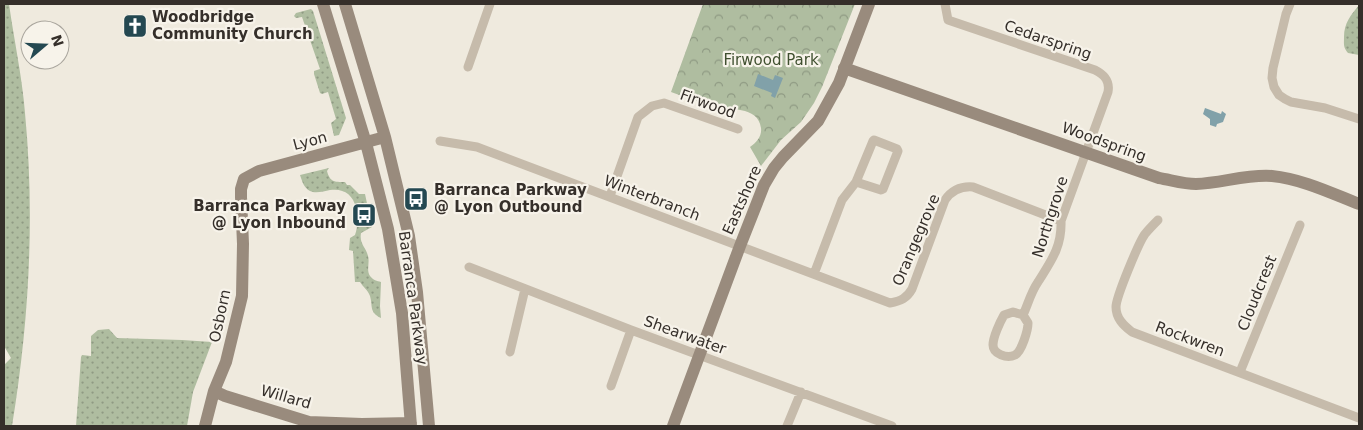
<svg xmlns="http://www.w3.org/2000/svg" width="1363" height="430" viewBox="0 0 1363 430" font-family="'DejaVu Sans',sans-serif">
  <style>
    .grass { fill: url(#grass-dots) }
    .forest { fill: url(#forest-crowns) }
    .water { fill: #81a1a9 }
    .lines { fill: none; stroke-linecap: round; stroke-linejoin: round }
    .street { stroke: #c6bbab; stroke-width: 9 }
    .secondary { stroke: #998b7d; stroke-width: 12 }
    .labels { text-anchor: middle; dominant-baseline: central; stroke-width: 4.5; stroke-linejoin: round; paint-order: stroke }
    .poi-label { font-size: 15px; font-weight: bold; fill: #352f2a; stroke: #f7f3ea; text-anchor: start }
    .street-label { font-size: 15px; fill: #352f2a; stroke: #f7f3ea }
    .park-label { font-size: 15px; fill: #405030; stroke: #f7f3ea }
  </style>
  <defs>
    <pattern id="grass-dots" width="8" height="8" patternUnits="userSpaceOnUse" patternTransform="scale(1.25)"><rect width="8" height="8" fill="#afbda0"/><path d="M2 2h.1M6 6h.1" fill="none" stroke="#8f9a83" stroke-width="1.8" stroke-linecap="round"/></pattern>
    <pattern id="forest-crowns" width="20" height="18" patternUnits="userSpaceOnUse" patternTransform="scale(1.25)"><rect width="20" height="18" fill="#afbda0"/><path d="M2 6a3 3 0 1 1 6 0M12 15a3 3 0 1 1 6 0" fill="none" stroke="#8f9a83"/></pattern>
  </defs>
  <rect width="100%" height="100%" fill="#efeade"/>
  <!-- grass -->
  <path class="grass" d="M 4,4 L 9,4 C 14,40 22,76 25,113 C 35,217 29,323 12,426 L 4,426 L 4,365 L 11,358 L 4,346 L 4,303 L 5,297 L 4,277 Z
    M 1359,5 L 1359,55 L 1348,53 C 1343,47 1344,44 1344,37 C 1344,23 1351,15 1359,5 Z
    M 311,9 L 313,11 L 346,118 L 339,135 L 334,136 L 331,123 L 336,119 L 328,92 L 322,94 L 320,93 L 314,74 L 314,71 L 320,69 L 302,17 L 296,18 L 294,16 L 296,13 Z
    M 329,168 L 327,171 C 330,182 334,182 345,182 L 347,185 L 350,185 L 359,194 L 365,194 L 372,227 L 361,233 C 359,244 366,247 368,256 C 370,263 366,270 370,276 C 373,280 377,281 381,282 L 380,306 L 381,318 C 369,312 373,307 370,296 C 368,290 363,287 360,282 L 355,282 L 353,251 L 349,250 L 350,238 L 355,235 C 358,226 358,217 356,208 C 353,194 343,188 330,190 C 324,191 316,194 310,191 C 304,188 302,181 300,175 Z
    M 109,329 L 117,338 L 182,340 L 212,342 L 193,392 L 187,426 L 76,426 L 81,357 L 82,355 L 91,356 L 91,336 L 98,330 Z"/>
  <!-- forest -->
  <path class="forest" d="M 703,4 L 855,4 L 822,87 L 814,103 L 801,122 L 781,140 L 761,166 L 750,147 C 757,142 762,136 761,128 C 758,105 728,111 712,106 C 698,102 685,97 671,92 Z"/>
  <!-- water -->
  <path class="water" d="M 758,74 L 773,80 L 775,75 L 783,78 L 775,98 L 771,96 L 772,93 L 754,86 Z
    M 1205,108 L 1221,114 L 1222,111 L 1226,114 L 1223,122 L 1217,124 L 1216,127 L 1210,125 L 1210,119 L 1203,114 Z"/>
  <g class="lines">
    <!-- street -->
    <path class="street" d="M 945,4 L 948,20 L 1095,70 C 1105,75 1110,81 1108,92 L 1061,221 C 1062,247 1051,261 1038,282 C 1031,292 1028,304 1023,315 L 1028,323 C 1028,330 1022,351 1015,355 C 1007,359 993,354 993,345 C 993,337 1000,322 1004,315 L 1013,312 L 1023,315
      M 1290,4 L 1286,14 L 1273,68 L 1272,78 L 1274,87 L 1279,95 L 1285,99 L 1291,102 L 1325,108 L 1359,119
      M 468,67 L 490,4
      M 440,141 L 477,147 L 890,303 C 901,301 907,298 912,289 L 945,200 C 952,190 961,186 973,187 L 1061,221
      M 610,196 L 638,117 L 652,106 L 664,103 L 738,129
      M 1158,220 C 1154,224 1149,229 1145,234 C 1139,242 1116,297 1116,307 C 1116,318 1123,325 1132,332 L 1359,418
      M 469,267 L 631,330 L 892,426
      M 814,274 L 842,200 L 856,182 L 873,141 L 874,140 L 897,149 L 898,151 L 883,189 L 881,190 L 856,182
      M 510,352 L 525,289
      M 1240,372 L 1300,225
      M 611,386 L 631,330
      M 787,426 L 801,392"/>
    <!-- secondary -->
    <path class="secondary" d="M 323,4 L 366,143 L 388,229 L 402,313 L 411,426
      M 345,4 L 385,137 L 409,236 L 417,292 L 429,426
      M 844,68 L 1159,178 C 1171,180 1184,184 1196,184 C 1222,183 1247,174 1272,176 C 1302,179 1331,193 1359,204
      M 214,391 L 225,396 L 309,422 L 362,424 L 411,423
      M 205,426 L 214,391 L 226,362 L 242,296 L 243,244 L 241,197 L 241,189 L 244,179 L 259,171 L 385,137
      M 673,426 L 740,246 L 764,185 L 774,168 L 783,157 L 818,121 L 839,83 L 869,4"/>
  </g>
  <!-- icons -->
  <defs>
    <symbol id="church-square" viewBox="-11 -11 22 22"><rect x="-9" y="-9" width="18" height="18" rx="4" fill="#244851" stroke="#f7f3ea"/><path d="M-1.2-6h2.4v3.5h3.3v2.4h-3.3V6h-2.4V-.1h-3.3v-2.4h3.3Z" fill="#fff"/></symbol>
    <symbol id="bus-square" viewBox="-11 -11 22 22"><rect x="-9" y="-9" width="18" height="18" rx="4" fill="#244851" stroke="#f7f3ea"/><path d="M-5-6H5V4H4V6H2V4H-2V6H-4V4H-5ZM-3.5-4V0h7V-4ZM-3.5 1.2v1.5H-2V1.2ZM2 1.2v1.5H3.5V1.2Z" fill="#fff"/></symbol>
  </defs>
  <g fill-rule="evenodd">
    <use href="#church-square" x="121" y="12" width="28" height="28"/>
    <use href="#bus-square" x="402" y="185" width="28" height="28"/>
    <use href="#bus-square" x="350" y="201" width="28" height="28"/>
  </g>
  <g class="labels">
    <!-- poi labels -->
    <g class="poi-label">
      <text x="152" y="17">Woodbridge<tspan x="152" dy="17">Community Church</tspan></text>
      <text x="434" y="190">Barranca Parkway<tspan x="434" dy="17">@ Lyon Outbound</tspan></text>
      <text x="346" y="206" text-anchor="end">Barranca Parkway<tspan x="346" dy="17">@ Lyon Inbound</tspan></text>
    </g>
    <!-- street labels -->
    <g class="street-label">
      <text transform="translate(1048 40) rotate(19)">Cedarspring</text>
      <text transform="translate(708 104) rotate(20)">Firwood</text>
      <text transform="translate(310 141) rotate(-15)">Lyon</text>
      <text transform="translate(1104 142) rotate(20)">Woodspring</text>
      <text transform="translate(652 198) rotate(21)">Winterbranch</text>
      <text transform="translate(742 200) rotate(-66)">Eastshore</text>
      <text transform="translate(1050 217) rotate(-72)">Northgrove</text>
      <text transform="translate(916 240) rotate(-67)">Orangegrove</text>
      <text transform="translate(1257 293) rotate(-68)">Cloudcrest</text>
      <text transform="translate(413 298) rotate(82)">Barranca Parkway</text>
      <text transform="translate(220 316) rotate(-78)">Osborn</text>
      <text transform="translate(685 335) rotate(20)">Shearwater</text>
      <text transform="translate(1190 339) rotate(21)">Rockwren</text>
      <text transform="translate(286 397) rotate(16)">Willard</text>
    </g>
    <!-- park labels -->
    <g class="park-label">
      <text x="771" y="60">Firwood Park</text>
    </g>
  </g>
  <!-- border -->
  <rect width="1363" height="430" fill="none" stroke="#352f2a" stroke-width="10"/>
  <!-- north arrow -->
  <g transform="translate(45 45) rotate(71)"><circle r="24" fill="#f7f3ea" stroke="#a9a59d"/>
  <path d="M0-4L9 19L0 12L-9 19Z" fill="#244851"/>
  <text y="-8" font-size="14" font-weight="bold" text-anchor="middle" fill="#352f2a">N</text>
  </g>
</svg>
